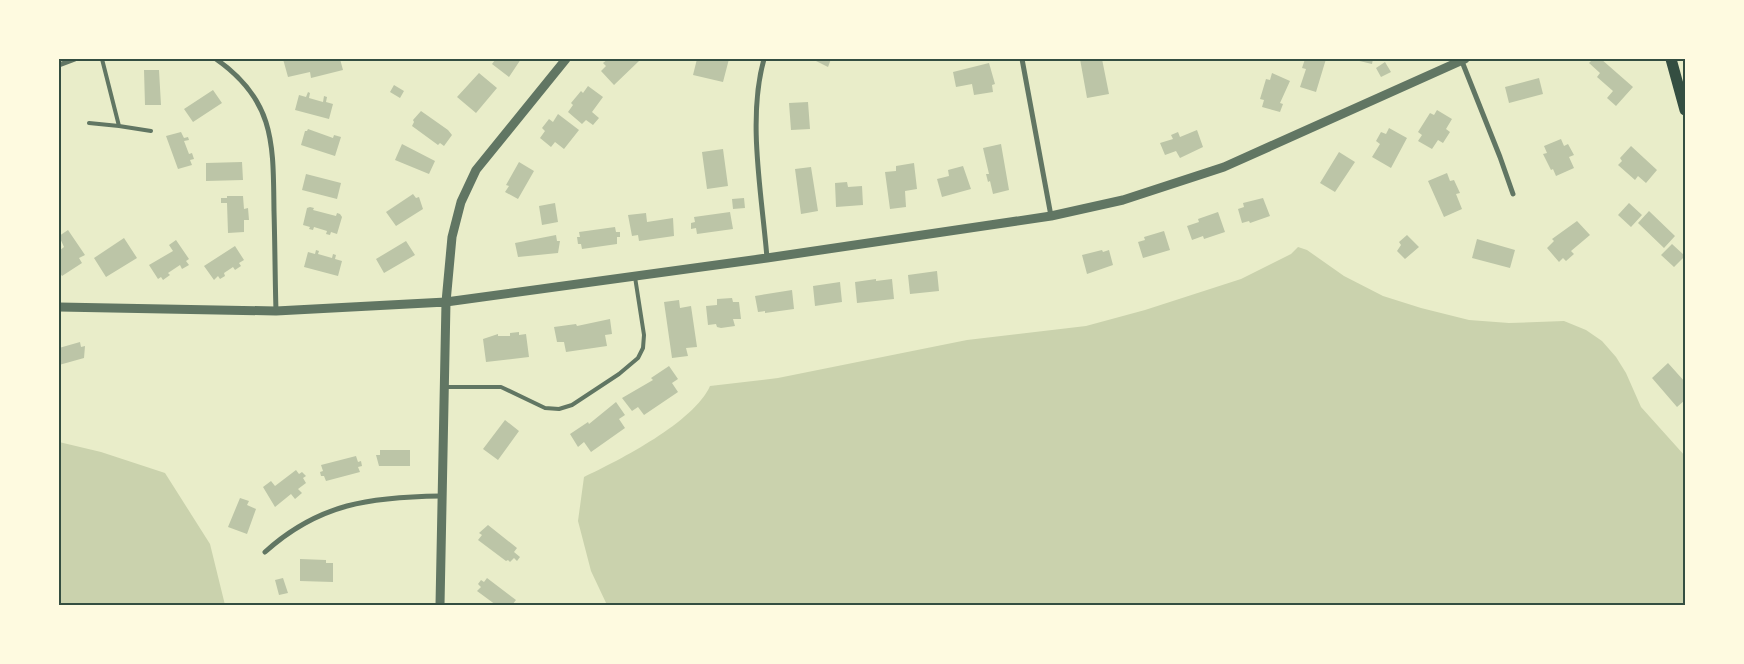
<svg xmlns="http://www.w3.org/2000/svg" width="1744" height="664" viewBox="0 0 1744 664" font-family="Ubuntu,sans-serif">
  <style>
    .green { fill: #cad2ad }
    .building { fill: #bcc5a7 }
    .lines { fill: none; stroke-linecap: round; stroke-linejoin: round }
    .service { stroke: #617663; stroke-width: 4 }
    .minor { stroke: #617663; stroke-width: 5 }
    .tertiary { stroke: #617663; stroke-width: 9 }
    .trunk { stroke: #344e41; stroke-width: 11 }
    .neatline { fill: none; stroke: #344e41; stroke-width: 2 }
  </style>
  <rect width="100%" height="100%" fill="#e9edc9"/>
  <!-- green -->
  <path class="green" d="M 1298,247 L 1307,250 L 1344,276 L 1383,296 L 1421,308 L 1469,320 L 1509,323 L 1564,321 L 1586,330 L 1602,341 L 1616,357 L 1626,373 L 1641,407 L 1685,456 L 1685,605 L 607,605 L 591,571 L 578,521 L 584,477 C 620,460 694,422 710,386 L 778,378 L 967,340 L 1086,326 L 1145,310 L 1241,279 L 1291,254 Z
    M 59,442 L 101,452 L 165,473 L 210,544 L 225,605 L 59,605 Z"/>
  <!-- building -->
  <path class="building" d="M 283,59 L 340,59 L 343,70 L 311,78 L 310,72 L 288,77 Z
    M 493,59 L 521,59 L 509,77 L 492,64 L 495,60 Z
    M 608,59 L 636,59 L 639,61 L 614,85 L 601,71 L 606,66 L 603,63 Z
    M 697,59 L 729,59 L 723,82 L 693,75 Z
    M 812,59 L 831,59 L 828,67 Z
    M 1080,59 L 1102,59 L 1109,94 L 1087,98 Z
    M 1305,59 L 1326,59 L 1316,92 L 1300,87 L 1306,69 L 1302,68 Z
    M 1351,59 L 1373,59 L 1372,64 Z
    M 1593,59 L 1601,59 L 1633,87 L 1616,106 L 1607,98 L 1613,91 L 1597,77 L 1600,73 L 1589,63 Z
    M 1385,62 L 1391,72 L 1381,77 L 1376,68 Z
    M 989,63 L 995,84 L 992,85 L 993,92 L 974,95 L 972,84 L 956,87 L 953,72 Z
    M 144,70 L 159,70 L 161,105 L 145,105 Z
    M 479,73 L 497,88 L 476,113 L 457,97 Z
    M 1272,73 L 1290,81 L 1280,103 L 1283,104 L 1280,112 L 1262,107 L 1264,100 L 1260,99 L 1266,79 L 1270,80 Z
    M 1539,78 L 1543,94 L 1509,103 L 1505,87 Z
    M 394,85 L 404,91 L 400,98 L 390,92 Z
    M 588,86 L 603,97 L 592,112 L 599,118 L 593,125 L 586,120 L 582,124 L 568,112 L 573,105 L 571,103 L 581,91 L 583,93 Z
    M 213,90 L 222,103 L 193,122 L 184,109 Z
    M 308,92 L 310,93 L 309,98 L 323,102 L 324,96 L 327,97 L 326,102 L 333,104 L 329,119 L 295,110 L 299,95 L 306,97 Z
    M 808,102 L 810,129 L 791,130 L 789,103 Z
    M 1437,110 L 1452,119 L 1446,129 L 1450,132 L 1443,143 L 1438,140 L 1432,149 L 1418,141 L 1422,135 L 1418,132 L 1430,113 L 1434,115 Z
    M 421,111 L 448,130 L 452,135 L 444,146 L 440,143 L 438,145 L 412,126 L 414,122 L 413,120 Z
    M 558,114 L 579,130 L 564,149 L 555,142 L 551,147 L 540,138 L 545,131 L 542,128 L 549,119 L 553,122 Z
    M 1389,128 L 1407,138 L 1391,168 L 1372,157 L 1380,144 L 1376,141 L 1381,132 L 1386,134 Z
    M 308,129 L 333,138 L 334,135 L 341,137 L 335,156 L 301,145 L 305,131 L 307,131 Z
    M 1197,130 L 1203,147 L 1180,158 L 1176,151 L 1165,155 L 1160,143 L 1173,139 L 1171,135 L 1178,132 L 1180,137 Z
    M 181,132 L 184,138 L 188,137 L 189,140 L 184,141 L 189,154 L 192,153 L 194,159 L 190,160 L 192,165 L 178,169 L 166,136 Z
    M 1561,139 L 1564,146 L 1568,144 L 1574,155 L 1569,157 L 1574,168 L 1556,176 L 1553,169 L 1551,170 L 1543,154 L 1547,153 L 1544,146 Z
    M 402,144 L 435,161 L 429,174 L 395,160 Z
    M 1001,144 L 1009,190 L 993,194 L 990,181 L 988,182 L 986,174 L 989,174 L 983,148 Z
    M 1631,146 L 1657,170 L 1646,183 L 1638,176 L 1635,180 L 1618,165 L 1622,161 L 1620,158 Z
    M 723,149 L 728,186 L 707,189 L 702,152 Z
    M 1339,152 L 1355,162 L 1335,192 L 1320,183 Z
    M 242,162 L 243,180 L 206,181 L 206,163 Z
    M 519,162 L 534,171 L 518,199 L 505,192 L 509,186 L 506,185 Z
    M 914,163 L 917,189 L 905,191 L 906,207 L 890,209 L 885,172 L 896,171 L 896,166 Z
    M 963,166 L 971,189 L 942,197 L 937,179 L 949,176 L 948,170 Z
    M 811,167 L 818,211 L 801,214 L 795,169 Z
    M 1447,173 L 1450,181 L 1454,180 L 1460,193 L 1456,194 L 1462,209 L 1444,217 L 1428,181 Z
    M 306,174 L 341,183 L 337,199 L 302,190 Z
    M 847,182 L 848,187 L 862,186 L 863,205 L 836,207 L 835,183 Z
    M 413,194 L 416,198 L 419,197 L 423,209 L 396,226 L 386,212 Z
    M 227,196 L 243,196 L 244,209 L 248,208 L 249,220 L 244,220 L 244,232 L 228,233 L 227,203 L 221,203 L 221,198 L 227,198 Z
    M 744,198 L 745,208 L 733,209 L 732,199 Z
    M 1263,198 L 1270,216 L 1250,223 L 1249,221 L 1242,223 L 1238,209 L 1244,207 L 1243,203 Z
    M 555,203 L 558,222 L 542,225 L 539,206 Z
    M 1629,203 L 1642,215 L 1631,227 L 1618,215 Z
    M 310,207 L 314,208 L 313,210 L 336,216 L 337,213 L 340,214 L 342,217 L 337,234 L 331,232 L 330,235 L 326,234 L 327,231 L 314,227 L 313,230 L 309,229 L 310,227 L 303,225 L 307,208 Z
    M 1649,211 L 1675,236 L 1664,248 L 1638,223 Z
    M 730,212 L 733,229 L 697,234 L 696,228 L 691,229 L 691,223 L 695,222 L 694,217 Z
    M 1218,212 L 1225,232 L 1204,239 L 1203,236 L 1192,240 L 1187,226 L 1199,222 L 1198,219 Z
    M 646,213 L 647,222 L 673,218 L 674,236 L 639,241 L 638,235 L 632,236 L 628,215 Z
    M 1577,221 L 1590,235 L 1571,251 L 1574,254 L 1566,261 L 1563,258 L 1559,262 L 1547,248 L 1554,241 L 1552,239 Z
    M 615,227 L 616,232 L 620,232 L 620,237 L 617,237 L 617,244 L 582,249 L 581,244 L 578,244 L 577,237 L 580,237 L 579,232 Z
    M 68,230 L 85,255 L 79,258 L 82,263 L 62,276 L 59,272 L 59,251 L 64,247 L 59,236 Z
    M 1164,231 L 1170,250 L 1143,258 L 1138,242 L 1145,240 L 1144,237 Z
    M 556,235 L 557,241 L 560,241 L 558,253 L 518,257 L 515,243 Z
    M 1407,235 L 1419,247 L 1405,259 L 1397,251 L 1401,245 L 1399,242 Z
    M 124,238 L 137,258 L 106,277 L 94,258 Z
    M 1477,239 L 1515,250 L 1510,268 L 1472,258 Z
    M 176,240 L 189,259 L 186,261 L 189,265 L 182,269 L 180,265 L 168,273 L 170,275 L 163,280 L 161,277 L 158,279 L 149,265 L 173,251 L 169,245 Z
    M 406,241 L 415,255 L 384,273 L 376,259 Z
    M 1672,244 L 1685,256 L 1674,267 L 1661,255 Z
    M 235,246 L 244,260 L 239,263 L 241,266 L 235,270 L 233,267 L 224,273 L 225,276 L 220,279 L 218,276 L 214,280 L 204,266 Z
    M 316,250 L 319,251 L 318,254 L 332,258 L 333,254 L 336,255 L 335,259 L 342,261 L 338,276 L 304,267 L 308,252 L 315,254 Z
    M 1102,250 L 1103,252 L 1109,250 L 1113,265 L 1087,274 L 1082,255 Z
    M 937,271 L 939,291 L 910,294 L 908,275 Z
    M 876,279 L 876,281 L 892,279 L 894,299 L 857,303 L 855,282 Z
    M 840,282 L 842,302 L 815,306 L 813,286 Z
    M 792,290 L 794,309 L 765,313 L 765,311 L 758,312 L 755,296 Z
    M 732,298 L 733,302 L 739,302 L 741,319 L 733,319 L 735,326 L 721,328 L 717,327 L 716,324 L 708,325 L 706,306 L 717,305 L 717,299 Z
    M 679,300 L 680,308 L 691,306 L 697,347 L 686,348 L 688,356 L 672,358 L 664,302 Z
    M 610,319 L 612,334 L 605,335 L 607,346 L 566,352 L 564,342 L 557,342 L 554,327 L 576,324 L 577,326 Z
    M 519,332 L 519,335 L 526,334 L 529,357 L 486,362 L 483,339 L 498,334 L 498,336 L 510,336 L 510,333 Z
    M 80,342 L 81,347 L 85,346 L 84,358 L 59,365 L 59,348 Z
    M 1668,363 L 1685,382 L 1685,400 L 1677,407 L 1652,378 Z
    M 669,366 L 678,379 L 672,383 L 678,392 L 644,415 L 638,407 L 632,411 L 622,398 L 653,380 L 651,378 Z
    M 616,402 L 625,415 L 619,419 L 625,428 L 591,452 L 584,442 L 578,447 L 570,434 L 588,422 L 589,424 Z
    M 505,420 L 519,431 L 498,460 L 483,449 Z
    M 380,450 L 410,450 L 410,466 L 379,466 L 376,455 L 380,455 Z
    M 356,456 L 358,462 L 361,461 L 362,466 L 358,467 L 360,472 L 326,481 L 324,476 L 321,476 L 320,472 L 323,471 L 321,465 Z
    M 296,470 L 299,474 L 302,472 L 306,476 L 303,478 L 306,483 L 298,489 L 302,493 L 295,499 L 291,494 L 275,507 L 263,487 L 271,481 L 275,486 Z
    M 240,498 L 249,501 L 247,505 L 256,509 L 247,534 L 228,527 Z
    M 488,525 L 517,548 L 514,552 L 520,557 L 517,561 L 514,558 L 510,562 L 508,560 L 506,561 L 478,540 L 482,535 L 479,533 Z
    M 300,559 L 326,560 L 326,563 L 333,563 L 333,582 L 300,581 Z
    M 283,578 L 288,593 L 279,595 L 275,580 Z
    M 487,578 L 516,600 L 512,605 L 496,605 L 477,591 L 481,587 L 478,584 L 481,580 L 484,582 Z"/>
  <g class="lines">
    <!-- service -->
    <path class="service" d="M 102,59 L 119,126 L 151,131
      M 89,123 L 119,126
      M 445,387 L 501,387 L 545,408 L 559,409 L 572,405 L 619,374 L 638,358 L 643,348 L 644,335 L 635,277"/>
    <!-- minor -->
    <path class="minor" d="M 216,59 C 276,101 273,145 274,211 C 275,245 275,278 276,311
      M 764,59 C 747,119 762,195 767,258
      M 1022,59 L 1051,216
      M 1461,59 L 1500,157 L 1513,194
      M 59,65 L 75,59
      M 265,552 C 319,503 371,497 441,496"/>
    <!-- tertiary -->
    <path class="tertiary" d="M 59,307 L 276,311 L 446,302 L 767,258 L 1051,216 L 1123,200 L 1224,167 L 1465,59
      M 440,605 L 446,302 L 452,237 L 461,202 L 476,170 L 566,59"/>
    <!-- trunk -->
    <path class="trunk" d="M 1671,59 L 1685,110"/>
  </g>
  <!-- border -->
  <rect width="1744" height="664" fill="none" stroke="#fefae0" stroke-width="120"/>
  <rect x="60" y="60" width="1624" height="544" class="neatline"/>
</svg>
